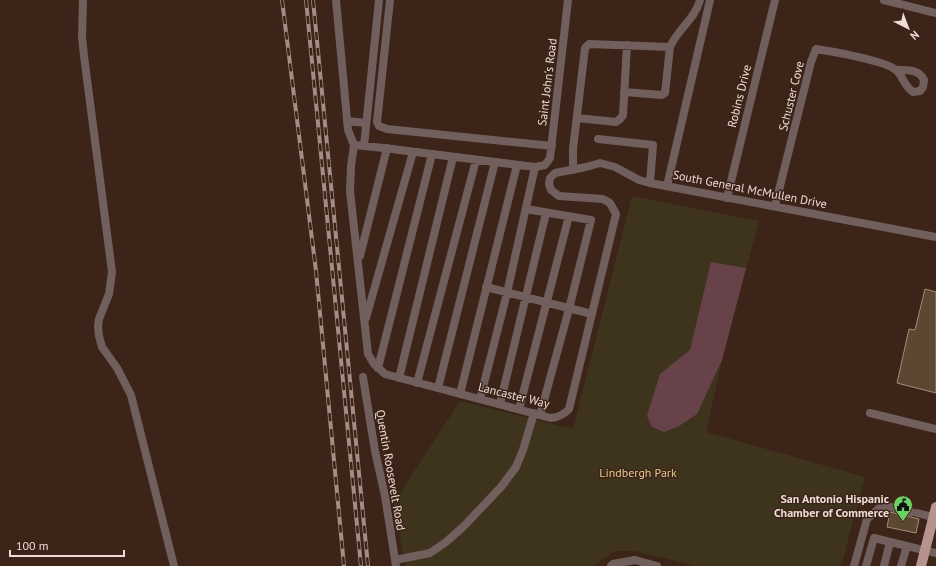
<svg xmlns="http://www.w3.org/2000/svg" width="936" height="566" viewBox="0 0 936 566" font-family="'PT Sans',sans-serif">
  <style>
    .green { fill: #3e341e }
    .water { fill: #674249 }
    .building { fill: #5c4733; stroke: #a48c76 }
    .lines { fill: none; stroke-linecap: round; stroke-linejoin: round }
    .minor { stroke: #715f5d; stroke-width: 8 }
    .major { stroke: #b7938e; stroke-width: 10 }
    .rail-casing { stroke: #a28e85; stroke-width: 4 }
    .rail { stroke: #3c2418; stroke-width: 2.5; stroke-dasharray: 8; stroke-linecap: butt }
    .labels { text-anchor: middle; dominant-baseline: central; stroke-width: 3; stroke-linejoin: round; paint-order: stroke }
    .street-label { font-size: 12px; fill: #eeddd5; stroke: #3c2418 }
    .park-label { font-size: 12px; fill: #e5c98e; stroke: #3c2418 }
    .poi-label { font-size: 12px; font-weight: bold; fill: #eeddd5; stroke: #3c2418; text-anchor: end }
  </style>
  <rect width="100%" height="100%" fill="#3c2418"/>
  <!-- green -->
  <path class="green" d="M 632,196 L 759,221 L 722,360 L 706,432 L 865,477 L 841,566 L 696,566 L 635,551 L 615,551 L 592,566 L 405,566 L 394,502 L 460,401 L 573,429 Z"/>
  <!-- water -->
  <path class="water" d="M 711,262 L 746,268 L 722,360 L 697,414 L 679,426 L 664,432 L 652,427 L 647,416 L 660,374 L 690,350 Z"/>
  <!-- building -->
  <path class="building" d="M 925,289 L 936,292 L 936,393 L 897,383 L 909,329 L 915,330 Z
    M 890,512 L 919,519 L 916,533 L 887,527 Z"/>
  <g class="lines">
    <!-- minor -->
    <path class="minor" d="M 83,0 L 82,37 L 84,56 L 112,272 L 109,294 L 99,319 L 98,326 L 99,336 L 102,347 L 117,368 L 131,395 L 174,566
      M 336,0 L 348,130 L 354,145 L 351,166 L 350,191 L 368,354 L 374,364 L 385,374 L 551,418 C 559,417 564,415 569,409 L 616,214 L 610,203 L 603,199 L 559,196 L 551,190 L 549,184 L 550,178 L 555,173 L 586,167 L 600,163 L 615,167 L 639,180 L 650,183 L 936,237
      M 390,0 L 377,122 L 379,126 L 387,129 L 552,146
      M 884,0 L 936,13
      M 624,92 L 662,95 L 665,93 L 670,47
      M 577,118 L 616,122 L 620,119 L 623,115 L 627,45
      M 347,121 L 366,123
      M 598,139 L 653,145 L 650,183
      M 354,145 L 384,148 L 535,167 L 545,165 L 550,158 L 568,0
      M 364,146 L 379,0
      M 573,170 L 573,149 L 585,48 L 589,44 L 670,47 C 677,30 695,19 700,0
      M 667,186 L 710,0
      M 727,198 L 775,0
      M 775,206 L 811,62 L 816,49 C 831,51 886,61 896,70 C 903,76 904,86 913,92 L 920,91 L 923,87 L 924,80 C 919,69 907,70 896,70
      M 526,209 L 591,220 L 569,309 L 540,415
      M 360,256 L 387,148
      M 486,287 L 592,314
      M 366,318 L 413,152
      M 378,368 L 432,154
      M 363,377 L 375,451 L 385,496 L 396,566
      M 399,378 L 453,157
      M 417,383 L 476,160
      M 438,388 L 495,162
      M 460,394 L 517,165
      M 480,399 L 507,293 L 535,167
      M 500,404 L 546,213
      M 519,409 L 569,216
      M 870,413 L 936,429
      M 917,513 L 936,518
      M 395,560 L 430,553 L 446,542 L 463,527 L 501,487 L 516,467 L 523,450 L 534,413
      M 611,566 L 613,564 L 635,560 L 657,566
      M 854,566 L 867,519 L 883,505 L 911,512
      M 866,566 L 874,538 L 936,553
      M 884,566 L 890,542
      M 901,566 L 907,546"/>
    <!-- major -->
    <path class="major" d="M 921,566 L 936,507"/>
    <defs>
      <path id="rail" d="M 282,0 L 316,271 L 344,566
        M 306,0 L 361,566
        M 313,0 L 368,566"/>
    </defs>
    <!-- rail casing -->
    <use href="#rail" class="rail-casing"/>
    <!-- rail -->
    <use href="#rail" class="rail"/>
  </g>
  <!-- icons -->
  <defs>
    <symbol id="civic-pin" viewBox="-11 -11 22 30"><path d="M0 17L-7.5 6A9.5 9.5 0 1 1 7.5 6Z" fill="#6ad363" stroke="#3c2418"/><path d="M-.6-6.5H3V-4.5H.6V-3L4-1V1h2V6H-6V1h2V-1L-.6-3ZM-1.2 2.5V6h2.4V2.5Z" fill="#111"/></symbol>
  </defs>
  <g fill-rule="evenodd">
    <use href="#civic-pin" x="892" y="494" width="22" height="30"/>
  </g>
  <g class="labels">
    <!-- street labels -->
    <g class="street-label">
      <text transform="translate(547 82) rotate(-83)">Saint John's Road</text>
      <text transform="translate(739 96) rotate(-76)">Robins Drive</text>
      <text transform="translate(791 96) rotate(-76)">Schuster Cove</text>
      <text transform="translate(750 189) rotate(11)">South General McMullen Drive</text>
      <text transform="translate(514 395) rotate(14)">Lancaster Way</text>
      <text transform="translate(391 470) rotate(80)">Quentin Roosevelt Road</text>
    </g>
    <!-- park labels -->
    <g class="park-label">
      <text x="638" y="472">Lindbergh Park</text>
    </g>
    <!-- poi labels -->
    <g class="poi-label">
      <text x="889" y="498">San Antonio Hispanic<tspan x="889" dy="14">Chamber of Commerce</tspan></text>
    </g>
  </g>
  <!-- north arrow -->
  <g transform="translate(908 28) rotate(138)" stroke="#3c2418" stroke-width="3" paint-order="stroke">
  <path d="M0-3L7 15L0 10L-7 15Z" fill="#eeddd5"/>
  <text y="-6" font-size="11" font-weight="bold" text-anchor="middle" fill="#eeddd5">N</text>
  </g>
  <!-- scale -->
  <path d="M10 550v6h114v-6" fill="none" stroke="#eeddd5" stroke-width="2"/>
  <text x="16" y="550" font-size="12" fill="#eeddd5" stroke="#3c2418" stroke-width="3" paint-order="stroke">100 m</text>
</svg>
